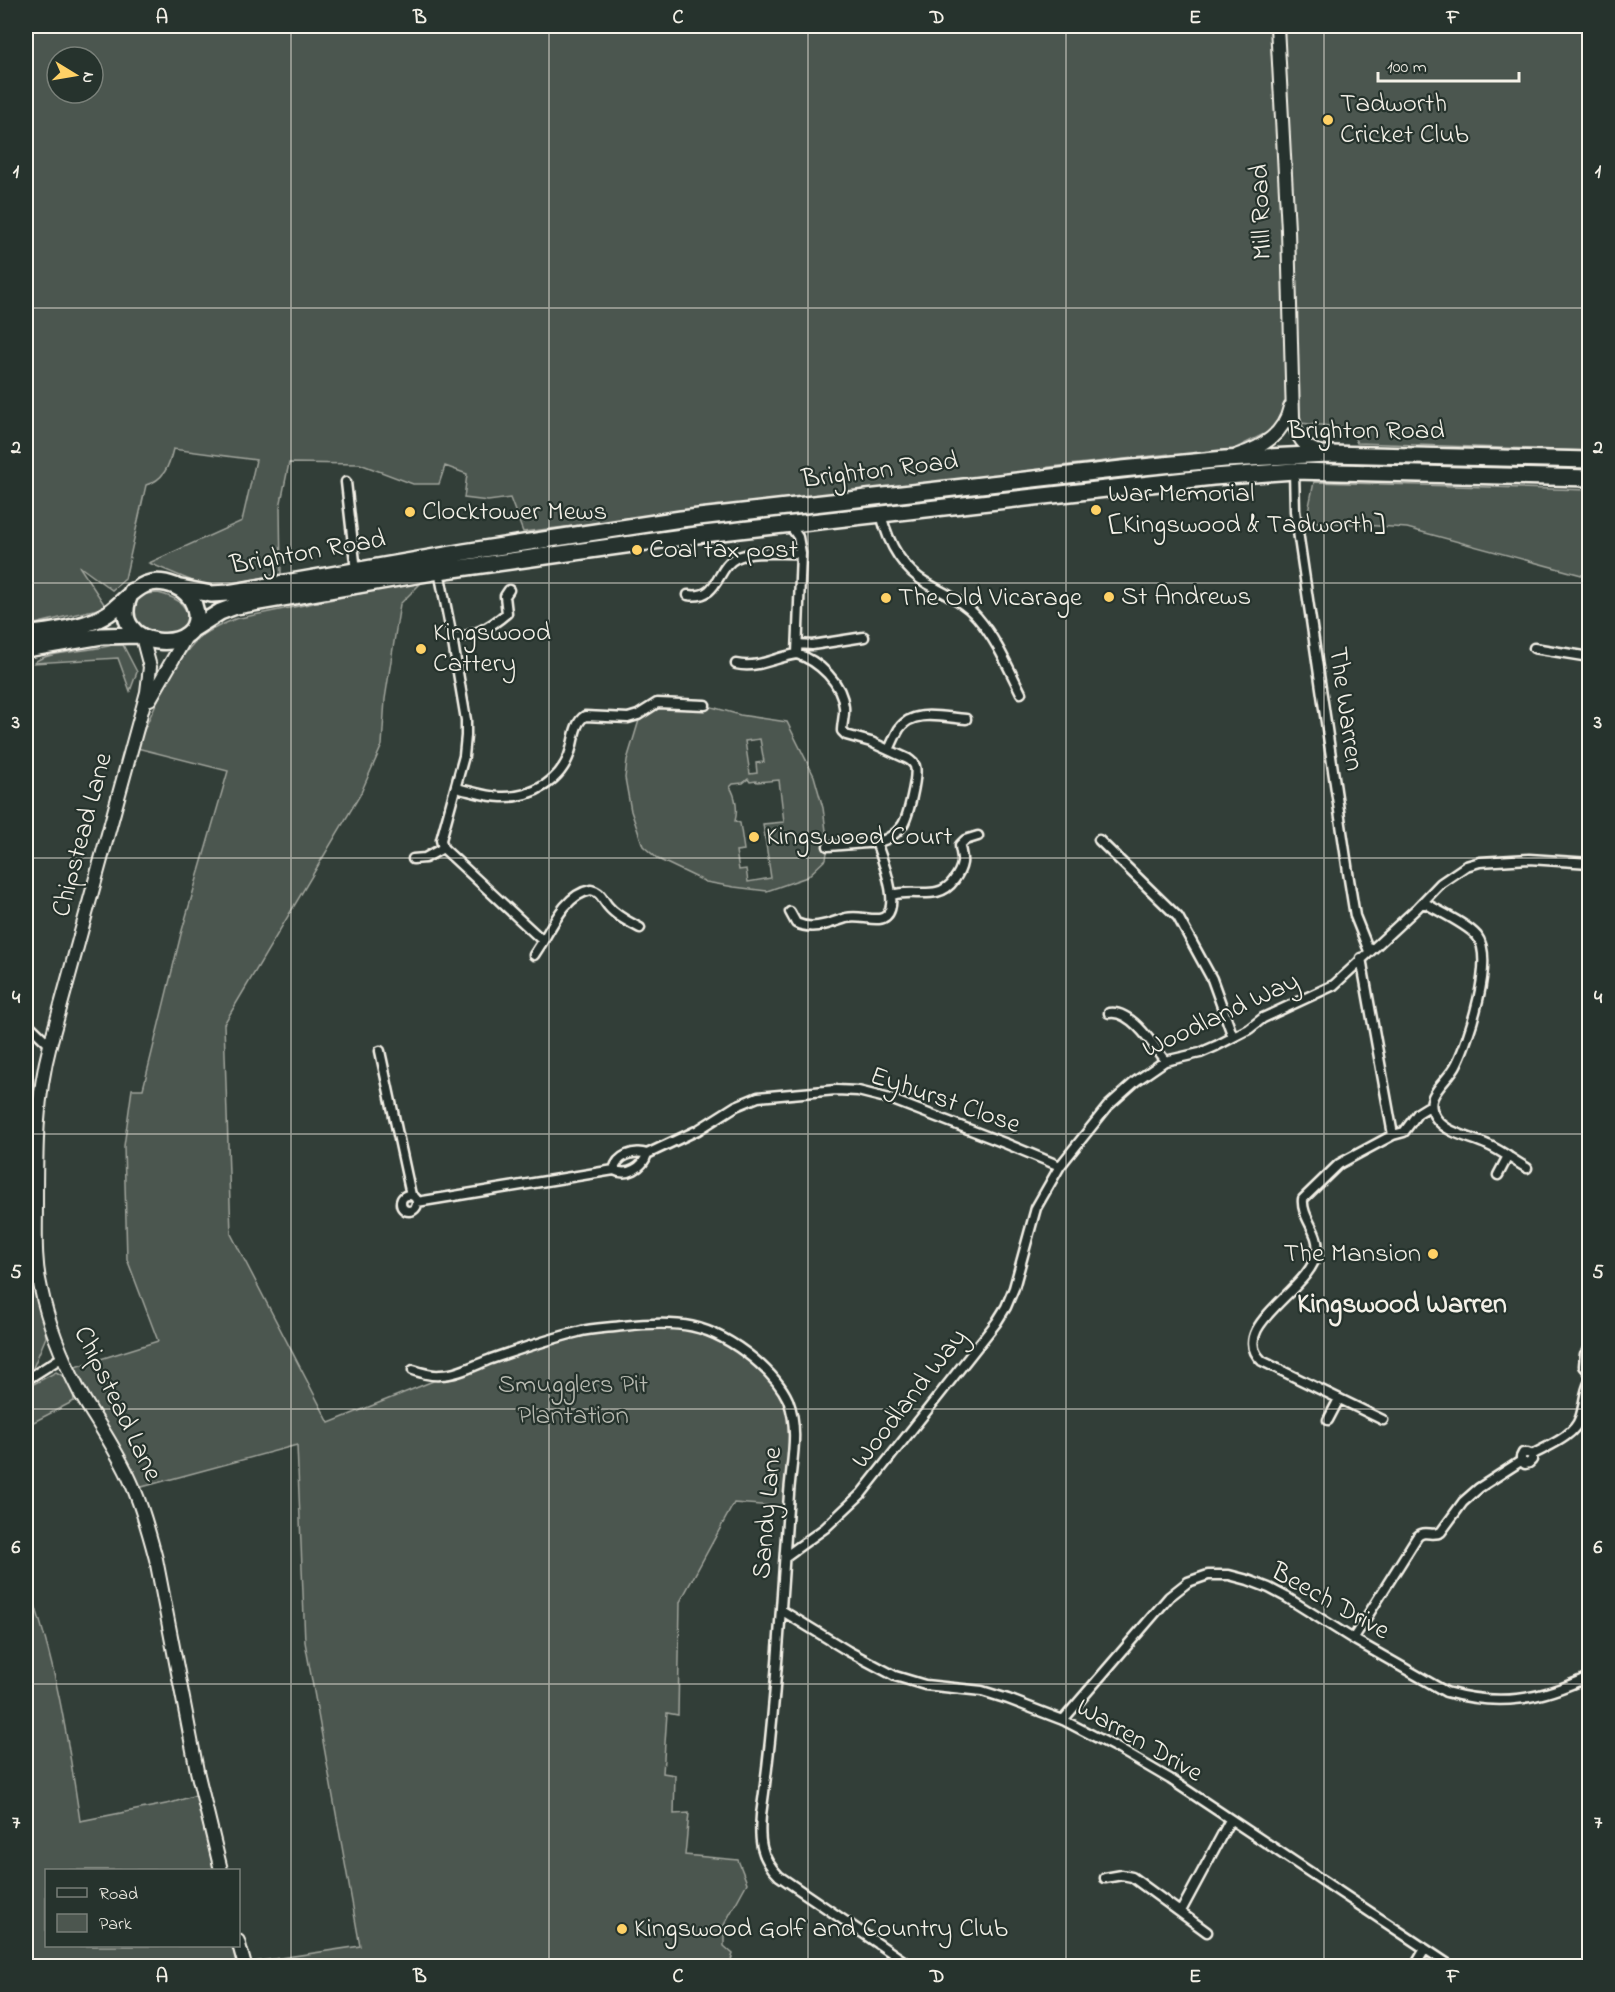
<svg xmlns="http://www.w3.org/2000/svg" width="1615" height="1992" viewBox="0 0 1615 1992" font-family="'Indie Flower',sans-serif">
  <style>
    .green { fill: #4c564f; stroke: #a0a49c; stroke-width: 1.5; fill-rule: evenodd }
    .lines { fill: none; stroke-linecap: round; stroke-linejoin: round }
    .stream { stroke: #a6a9a1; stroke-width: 3 }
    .street-casing { stroke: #f4f1e8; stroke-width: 13 }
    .secondary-casing { stroke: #f4f1e8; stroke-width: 16 }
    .highway-casing { stroke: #f4f1e8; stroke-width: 20 }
    .street { stroke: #26332d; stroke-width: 8 }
    .secondary { stroke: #26332d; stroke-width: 12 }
    .highway { stroke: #26332d; stroke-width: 15 }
    .grid { fill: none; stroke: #f4f1e8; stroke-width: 1.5; stroke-opacity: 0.55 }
    .poi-dot { fill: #ffd166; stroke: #26332d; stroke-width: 2 }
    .labels { text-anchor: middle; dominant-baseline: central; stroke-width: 4.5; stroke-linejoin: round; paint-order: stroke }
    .poi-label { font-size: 27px; fill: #f4f1e8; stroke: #26332d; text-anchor: start }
    .street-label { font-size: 27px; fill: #f4f1e8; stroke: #26332d }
    .park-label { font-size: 27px; fill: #b9bbb2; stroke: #26332d }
    .neighbourhood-label { font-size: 28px; font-weight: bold; fill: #f4f1e8; stroke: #26332d }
    .neatline { fill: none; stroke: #f4f1e8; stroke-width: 2 }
    .grid-label { font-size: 20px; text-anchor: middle; font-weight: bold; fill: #f4f1e8 }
  </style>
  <rect width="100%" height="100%" fill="#323e38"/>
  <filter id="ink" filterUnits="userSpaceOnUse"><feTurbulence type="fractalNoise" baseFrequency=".0167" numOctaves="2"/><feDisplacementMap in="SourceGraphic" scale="12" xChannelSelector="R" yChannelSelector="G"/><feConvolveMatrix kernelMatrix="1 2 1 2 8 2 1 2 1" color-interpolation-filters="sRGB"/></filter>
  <g filter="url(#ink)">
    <!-- green -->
    <path class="green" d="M 26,26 L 1589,26 L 1589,451 L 1357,443 L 1350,428 L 1300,423 L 1290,410 L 1268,432 L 1230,451 L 980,477 L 523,532 L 510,498 L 488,501 L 464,498 L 467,474 L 445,466 L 439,484 L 413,484 L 360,464 L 289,463 L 280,507 L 281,574 L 209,588 L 149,563 L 242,521 L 256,460 L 173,449 C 169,466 164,480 146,485 L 125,579 L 112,590 L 79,566 L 106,607 L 26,626 ZM 57,57 L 93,57 L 93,93 L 57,93 Z
      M 1314,482 L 1589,490 L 1589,577 L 1407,528 L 1306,521 Z
      M 423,581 L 400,604 L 385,699 L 382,745 L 360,795 L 224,1024 L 231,1234 L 329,1423 L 453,1373 L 579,1331 L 659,1322 L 707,1330 L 770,1373 L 793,1414 L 788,1507 L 734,1503 L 680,1602 L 678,1715 L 667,1713 L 663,1773 L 675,1775 L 674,1814 L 689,1813 L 685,1855 L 738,1860 L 747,1883 L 724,1925 L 724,1946 L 733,1954 L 729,1966 L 254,1966 L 254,1962 L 360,1946 L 305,1642 L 297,1445 L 138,1488 L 75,1367 L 158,1341 L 127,1259 L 124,1146 L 132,1089 L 143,1089 L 181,934 L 228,771 L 137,748 C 149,717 173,662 198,639 C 208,630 223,624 235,619 Z
      M 158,593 C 175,597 185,602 189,619 L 183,632 L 158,637 L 135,625 L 132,605 L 144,594 Z
      M 112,645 L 123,645 L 137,672 L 130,691 L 118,658 L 34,663 C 44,651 95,651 112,645 Z
      M 657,703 L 705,705 L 740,715 L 787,722 L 814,776 L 823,808 L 828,846 L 826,859 L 807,877 L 767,891 L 734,887 L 706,882 L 658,859 L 643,846 L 631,811 L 625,778 L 627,760 L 640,717 ZM 760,739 L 764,762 L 756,763 L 757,773 L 750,774 L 745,741 ZM 748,779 L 750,782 L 756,781 L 757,782 L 779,780 L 784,822 L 763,824 L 771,878 L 748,882 L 746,869 L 739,870 L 736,851 L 744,850 L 740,823 L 735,821 C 738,811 736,796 730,787 L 733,784 L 743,783 Z
      M 33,1079 L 30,1116 L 29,1223 L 31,1223 L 32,1276 L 43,1317 L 46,1337 L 32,1370 L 26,1376 L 26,1080 Z
      M 56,1372 C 70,1379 73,1386 74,1401 L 26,1426 L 26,1388 Z
      M 26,1579 C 55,1657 68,1739 80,1821 L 171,1803 L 196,1795 L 214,1870 L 46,1870 L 46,1946 L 232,1946 L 237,1966 L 26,1966 Z"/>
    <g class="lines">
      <!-- stream -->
      <path class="stream" d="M 1048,468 L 1168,455"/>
      <defs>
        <path id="street" d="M 1294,471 L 1295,511 L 1349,879 L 1355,916 L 1369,951
          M 346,482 L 356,571
          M 881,514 C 888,543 902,569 928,584 C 946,594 963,601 977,617 C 996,639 1008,667 1021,693
          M 789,524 L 798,537 L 801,553 L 797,654 C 819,661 842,683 844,707 C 845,715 842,723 842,731 L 846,735 L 871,742 L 908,759 C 912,762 913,762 915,766 C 918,776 908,818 902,826 C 896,834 889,839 879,842 L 828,846
          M 439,571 L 452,637 L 466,720 L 466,736 L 464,756 L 441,840 L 443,848 L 543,941 C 554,922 567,894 591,890 C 601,892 602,899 608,906 C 616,916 629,922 640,928
          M 688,595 C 720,600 716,567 736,558 C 754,550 781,554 801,553
          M 452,637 C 472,638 492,626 507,613 L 505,596 L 509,590
          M 798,644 L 812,645 L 864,637
          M 1534,648 L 1590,657
          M 736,664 C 758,669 776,657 797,654
          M 889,750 C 892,743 895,736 899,729 C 913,708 945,718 966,719
          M 456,788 C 470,791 487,797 501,797 C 533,798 563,780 571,749 C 574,738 575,722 585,716 L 628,718 L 638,715 L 657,703 L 705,705
          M 1099,840 L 1178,917 L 1212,979 L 1233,1037
          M 413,859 L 425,858 L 443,848
          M 893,895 C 913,888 939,902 954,880 C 957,876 961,869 962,863 C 963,857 960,851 960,845 L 965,840 L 978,836
          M 1423,902 C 1438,911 1467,924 1477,936 C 1495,959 1469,1039 1457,1063 C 1451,1076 1439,1084 1433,1097 C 1430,1104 1431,1111 1436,1118 C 1447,1134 1471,1137 1488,1145 C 1502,1151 1514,1161 1527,1168
          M 790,912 L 796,923 C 813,931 830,923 846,918 C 858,915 868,920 879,919 C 906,916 881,856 876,842
          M 534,955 L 543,941
          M 1361,958 L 1393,1135
          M 1109,1013 C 1131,1009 1154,1046 1165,1061
          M 26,1022 L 50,1045
          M 380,1051 L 411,1195
          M 647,1154 C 634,1150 617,1155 614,1170 C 627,1177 643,1168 647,1154 L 698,1130 L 736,1106 L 758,1097 L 836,1090 L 858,1091 L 890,1099 L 1007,1144 L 1060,1166
          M 1498,1175 L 1508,1156
          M401 1203a8 8 0 1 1 16 0a8 8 0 1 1-16 0Z
          M 417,1202 L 614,1170
          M 1590,1349 L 1585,1354 L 1584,1366 L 1590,1373
          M 413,1370 C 422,1373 431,1376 440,1375 C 457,1375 475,1365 491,1359 C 520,1349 549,1339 578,1332 C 592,1328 608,1328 623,1326 C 677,1320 709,1322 754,1359 C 767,1370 781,1384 788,1400 C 800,1431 791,1463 789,1494 C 781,1601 776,1709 761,1815 C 759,1840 760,1857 779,1876 L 911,1966
          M 26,1380 L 64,1356
          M 1328,1420 L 1339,1399
          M 1383,1420 L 1262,1361 C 1226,1327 1311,1290 1317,1252 C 1321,1233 1301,1218 1303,1199 L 1339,1164 L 1393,1135 L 1404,1132 L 1418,1113 L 1431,1105
          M 1532,1455 L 1528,1453 L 1523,1453 L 1521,1457 L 1521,1461 L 1525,1464 L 1529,1463 L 1532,1460 L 1532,1455 C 1547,1446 1574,1437 1580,1418 C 1585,1405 1583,1394 1590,1381
          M 786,1556 L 825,1528 L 861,1494 L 996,1323 L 1006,1307 L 1014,1288 L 1036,1208 L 1060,1166 L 1108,1106 L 1136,1081 L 1165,1061 L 1200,1053 L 1216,1046 L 1249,1029 L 1263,1018 L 1334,985 L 1417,908 L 1441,883 L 1466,866 L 1480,862 L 1529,859 L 1590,863
          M 781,1610 L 848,1651 L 895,1676 L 925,1685 L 982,1691 L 1008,1699 L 1063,1720 L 1117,1748 L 1170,1779 L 1451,1966
          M 1353,1639 L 1417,1537 C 1425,1529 1432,1537 1441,1532 L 1463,1502 L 1479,1488 L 1521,1461
          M 1063,1720 L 1169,1597 L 1188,1582 L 1208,1575 L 1229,1575 L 1248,1580 L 1269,1588 L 1286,1597 L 1353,1639 L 1446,1692 C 1500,1707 1540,1700 1590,1676
          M 1105,1878 L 1122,1875 L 1132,1877 L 1207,1932
          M 1181,1911 L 1230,1820
          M 1415,1966 L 1425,1949"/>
        <path id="secondary" d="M 1277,26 L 1288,230 L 1293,417 C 1296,436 1303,449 1323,453
          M 1238,455 C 1263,447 1284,434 1290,407
          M 142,637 L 150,667 L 147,692 L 50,1045 C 36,1098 36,1149 36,1203 C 36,1231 34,1261 41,1289 C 48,1323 63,1360 79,1391 C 96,1421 117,1450 131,1482 C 142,1506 149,1533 156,1559 L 197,1771 L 221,1870
          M 150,699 L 187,635
          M 238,1941 L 245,1966"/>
        <path id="highway" d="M 181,588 L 211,594 L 228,593 L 464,552 L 681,519 L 1122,469 L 1225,459 L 1328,454 L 1590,460
          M 193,629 L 220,612 L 236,606 L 439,571 L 704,534 L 1213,477 L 1294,471 L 1590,478
          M 26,635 C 46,632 69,630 88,623 C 95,621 103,617 109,613 C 132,596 142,573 175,586 C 184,590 191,597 194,605 C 213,659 99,652 132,591
          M 26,649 L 102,636 L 137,635"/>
      </defs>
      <!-- street casing -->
      <use href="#street" class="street-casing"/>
      <!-- secondary casing -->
      <use href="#secondary" class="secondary-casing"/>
      <!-- highway casing -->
      <use href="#highway" class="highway-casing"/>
      <!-- street -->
      <use href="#street" class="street"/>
      <!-- secondary -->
      <use href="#secondary" class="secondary"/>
      <!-- highway -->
      <use href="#highway" class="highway"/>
    </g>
  </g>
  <!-- grid -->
  <path class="grid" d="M 291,26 L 291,1966M 549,26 L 549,1966M 808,26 L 808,1966M 1066,26 L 1066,1966M 1324,26 L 1324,1966M 26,308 L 1590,308M 26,583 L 1590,583M 26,858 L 1590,858M 26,1134 L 1590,1134M 26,1409 L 1590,1409M 26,1684 L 1590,1684"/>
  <!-- markers -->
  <g class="poi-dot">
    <circle cx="1328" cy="120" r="6"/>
    <circle cx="1096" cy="510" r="6"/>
    <circle cx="410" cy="512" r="6"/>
    <circle cx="637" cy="550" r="6"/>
    <circle cx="1109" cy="597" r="6"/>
    <circle cx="886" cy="598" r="6"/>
    <circle cx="421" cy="649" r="6"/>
    <circle cx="754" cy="837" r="6"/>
    <circle cx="1433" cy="1254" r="6"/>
    <circle cx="622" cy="1929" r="6"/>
  </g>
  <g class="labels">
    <!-- poi labels -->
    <g class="poi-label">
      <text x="1340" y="104">Tadworth<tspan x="1340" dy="31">Cricket Club</tspan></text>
      <text x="1108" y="494">War Memorial<tspan x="1108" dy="31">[Kingswood &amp; Tadworth]</tspan></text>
      <text x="422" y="512">Clocktower Mews</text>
      <text x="649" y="550">Coal tax post</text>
      <text x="1121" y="597">St Andrews</text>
      <text x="898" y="598">The Old Vicarage</text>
      <text x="433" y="633">Kingswood<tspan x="433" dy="31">Cattery</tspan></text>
      <text x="766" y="837">Kingswood Court</text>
      <text x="1421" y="1254" text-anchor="end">The Mansion</text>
      <text x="634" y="1929">Kingswood Golf and Country Club</text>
    </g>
    <!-- street labels -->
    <g class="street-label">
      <text transform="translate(1262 212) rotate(-92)">Mill Road</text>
      <text x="1366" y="431">Brighton Road</text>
      <text transform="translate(880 471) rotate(-7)">Brighton Road</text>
      <text transform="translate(308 553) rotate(-10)">Brighton Road</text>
      <text transform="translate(1345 709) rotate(82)">The Warren</text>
      <text transform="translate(83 835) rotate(-75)">Chipstead Lane</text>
      <text transform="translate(1221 1016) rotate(-25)">Woodland Way</text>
      <text transform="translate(945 1101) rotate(19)">Eyhurst Close</text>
      <text transform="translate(910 1399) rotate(-52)">Woodland Way</text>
      <text transform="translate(117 1404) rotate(64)">Chipstead Lane</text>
      <text transform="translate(768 1513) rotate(-85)">Sandy Lane</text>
      <text transform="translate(1330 1602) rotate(29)">Beech Drive</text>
      <text transform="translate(1139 1741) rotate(30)">Warren Drive</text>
    </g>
    <!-- park labels -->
    <g class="park-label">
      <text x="573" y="1385">Smugglers Pit<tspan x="573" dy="31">Plantation</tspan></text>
    </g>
    <!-- neighbourhood labels -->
    <g class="neighbourhood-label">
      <text x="1402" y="1305">Kingswood Warren</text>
    </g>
  </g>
  <!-- margin -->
  <rect width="1615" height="1992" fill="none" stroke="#26332d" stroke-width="66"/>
  <!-- legend -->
  <rect x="45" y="1869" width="195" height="78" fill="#26332d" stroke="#787f78" stroke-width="1.5"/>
  <rect x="57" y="1888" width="30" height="9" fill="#26332d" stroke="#787f78" stroke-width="1.5"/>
  <text x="99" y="1899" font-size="18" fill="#f4f1e8">Road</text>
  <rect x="57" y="1914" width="30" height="18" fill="#4c564f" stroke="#787f78" stroke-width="1.5"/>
  <text x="99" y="1929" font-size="18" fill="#f4f1e8">Park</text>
  <!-- north arrow -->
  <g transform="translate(75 75) rotate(101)"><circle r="28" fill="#26332d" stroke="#787f78" stroke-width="1.5"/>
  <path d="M0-4.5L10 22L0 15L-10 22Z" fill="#ffd166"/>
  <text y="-9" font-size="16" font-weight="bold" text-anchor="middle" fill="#f4f1e8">N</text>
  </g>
  <!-- scale -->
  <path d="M1378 72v9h141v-9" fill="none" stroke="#f4f1e8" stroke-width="3"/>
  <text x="1387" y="72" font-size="18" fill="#f4f1e8" stroke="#26332d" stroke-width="4.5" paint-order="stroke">100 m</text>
  <rect x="33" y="33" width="1549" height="1926" class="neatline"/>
  <g class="grid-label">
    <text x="162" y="23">A</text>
    <text x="420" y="23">B</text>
    <text x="678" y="23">C</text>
    <text x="937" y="23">D</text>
    <text x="1195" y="23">E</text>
    <text x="1453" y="23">F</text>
    <text x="16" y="177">1</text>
    <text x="1598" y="177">1</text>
    <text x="16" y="453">2</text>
    <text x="1598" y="453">2</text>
    <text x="16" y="728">3</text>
    <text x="1598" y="728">3</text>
    <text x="16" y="1003">4</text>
    <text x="1598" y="1003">4</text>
    <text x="16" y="1278">5</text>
    <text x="1598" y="1278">5</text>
    <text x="16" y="1553">6</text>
    <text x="1598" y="1553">6</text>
    <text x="16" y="1828">7</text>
    <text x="1598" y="1828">7</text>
    <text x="162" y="1982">A</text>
    <text x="420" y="1982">B</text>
    <text x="678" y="1982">C</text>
    <text x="937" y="1982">D</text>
    <text x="1195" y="1982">E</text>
    <text x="1453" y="1982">F</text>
  </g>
</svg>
